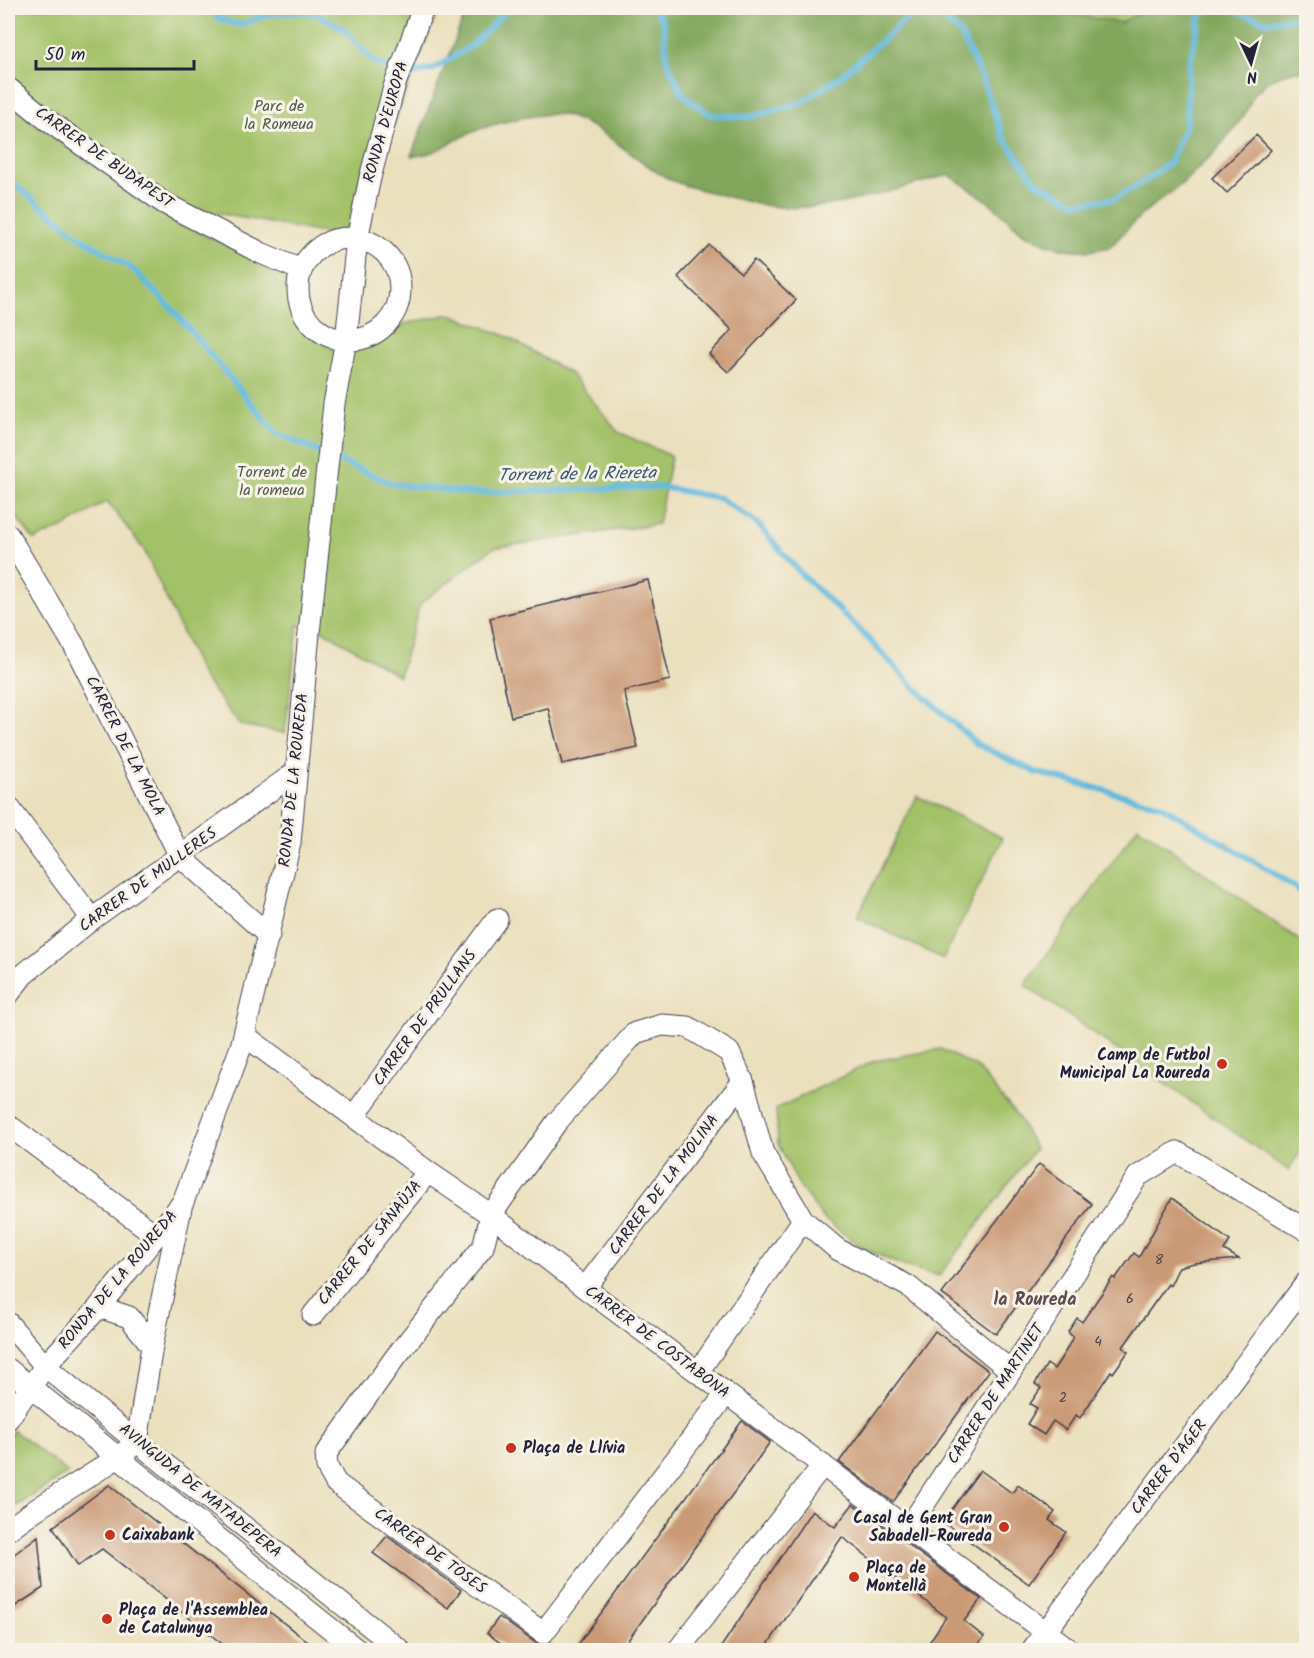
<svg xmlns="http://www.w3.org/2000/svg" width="1314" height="1658" viewBox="0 0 1314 1658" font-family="Kalam,sans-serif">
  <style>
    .green { fill: #a3c168; stroke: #627252; stroke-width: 1.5 }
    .forest { fill: #82a75c; stroke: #52644c; stroke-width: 1.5 }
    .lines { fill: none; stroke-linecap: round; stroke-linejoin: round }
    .stream { stroke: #61bade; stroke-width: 6 }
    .building { fill: #ca9a77 }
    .minor-casing { stroke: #403e4f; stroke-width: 23 }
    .minor { stroke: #fff; stroke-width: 21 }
    .poi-dot { fill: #c8321e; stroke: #f7f3e8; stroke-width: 2 }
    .labels { text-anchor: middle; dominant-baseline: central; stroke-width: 6; stroke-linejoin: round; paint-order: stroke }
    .number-label { font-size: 14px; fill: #4c404a }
    .park-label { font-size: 16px; fill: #4f5a4b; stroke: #f7f3e8 }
    .street-label { font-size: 16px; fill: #22223b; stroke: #f7f3e8 }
    .poi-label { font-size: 16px; font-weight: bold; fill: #22223b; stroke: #f7f3e8; text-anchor: start }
    .water-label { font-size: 18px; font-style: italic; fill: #385774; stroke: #f7f3e8 }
    .neighbourhood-label { font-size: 18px; font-weight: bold; fill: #5d4c50; stroke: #f7f3e8 }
  </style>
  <rect width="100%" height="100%" fill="#f7f3e8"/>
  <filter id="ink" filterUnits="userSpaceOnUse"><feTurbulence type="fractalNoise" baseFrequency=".0167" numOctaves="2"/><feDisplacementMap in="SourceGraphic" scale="12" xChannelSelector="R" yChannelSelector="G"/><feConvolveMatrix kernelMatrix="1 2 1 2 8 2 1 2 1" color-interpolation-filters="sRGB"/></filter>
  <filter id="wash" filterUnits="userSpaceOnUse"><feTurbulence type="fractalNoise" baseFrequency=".008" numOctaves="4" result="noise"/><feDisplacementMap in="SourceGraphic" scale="24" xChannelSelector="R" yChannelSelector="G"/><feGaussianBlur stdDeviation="1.35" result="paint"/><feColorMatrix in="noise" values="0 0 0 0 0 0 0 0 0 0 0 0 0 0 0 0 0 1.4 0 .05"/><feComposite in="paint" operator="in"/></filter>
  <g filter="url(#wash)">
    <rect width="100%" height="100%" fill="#ebe0be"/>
    <!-- green -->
    <path class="green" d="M 8,8 L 439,8 L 349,238 L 164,203 L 8,85 Z
      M 1028,8 L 1159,8 L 1127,28 Z
      M 8,104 L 157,212 L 291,277 L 293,317 L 325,345 L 367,347 L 404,324 L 450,314 L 508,337 L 571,374 L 618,432 L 671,456 L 658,524 L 493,548 L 420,604 L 399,676 L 324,631 L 298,625 L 285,733 L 240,725 L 202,676 L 144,550 L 107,501 L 66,526 L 34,540 L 8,506 Z
      M 917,796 L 1003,838 L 943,959 L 857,917 Z
      M 1138,826 L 1306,945 L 1306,1144 L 1288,1170 L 1025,985 Z
      M 940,1049 L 977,1067 L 1018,1117 L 1035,1149 L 939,1276 L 901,1265 L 863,1248 L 824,1219 L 800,1187 L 778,1144 L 776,1109 L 874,1061 Z
      M 13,1430 L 68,1473 L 18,1505 L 8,1507 L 8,1438 Z"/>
    <!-- forest -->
    <path class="forest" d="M 467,8 L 1032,8 L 1121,23 L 1148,8 L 1306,8 L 1306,71 L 1293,71 L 1271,79 L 1254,94 L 1244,116 L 1215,152 L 1182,184 L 1142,214 L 1110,247 L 1090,251 L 1064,249 L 1044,243 L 1023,233 L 989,202 L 949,175 C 891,190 831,214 770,206 C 754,204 737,199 721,195 C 703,190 685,187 669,179 C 634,161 602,124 563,115 C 542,111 486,125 466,135 C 445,145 435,155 411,156 Z"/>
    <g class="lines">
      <!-- stream -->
      <path class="stream" d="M 210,8 L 217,18 L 239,25 L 273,13 L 313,12 L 344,29 L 373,61 L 394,72
        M 654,8 L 663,22 L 667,61 L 683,95 L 711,115 L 749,117 L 801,103 L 841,76 L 916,11 L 938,14 L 960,33 L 981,76 L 1003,137 L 1037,183 L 1076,203 L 1114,199 L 1147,180 L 1170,162 L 1186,125 L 1189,67 L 1200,16 L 1209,8
        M 1228,8 L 1267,22 L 1306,15
        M 403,76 L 434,69 L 471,46 L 505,12 L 507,8
        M 8,179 L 80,237 L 133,269 L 175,312 L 276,433 L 393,484 L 469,493 L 661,487 L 719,498 L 757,523 L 801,574 L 857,627 L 915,688 L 977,744 L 1035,772 L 1160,805 L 1278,876 L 1306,895"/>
    </g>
    <g id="blocks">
      <!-- building -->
      <path class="building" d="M 1256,135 L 1271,150 L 1227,193 L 1212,178 Z
        M 709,245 L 741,273 L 754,260 L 796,300 L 728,372 L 709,354 L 732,330 L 678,277 Z
        M 648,580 L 670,680 L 624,691 L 638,748 L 562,764 L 548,708 L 511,717 L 490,618 Z
        M 1039,1164 L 1092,1204 L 996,1334 L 942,1294 Z
        M 1172,1198 L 1230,1241 L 1224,1250 L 1239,1259 L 1194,1263 L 1179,1267 L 1170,1286 L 1168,1284 L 1123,1347 L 1128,1352 L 1113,1373 L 1111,1371 L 1080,1418 L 1076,1415 L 1066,1430 L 1053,1421 L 1044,1435 L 1027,1424 L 1037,1408 L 1030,1404 L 1041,1388 L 1035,1384 L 1047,1364 L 1054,1369 L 1065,1352 L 1073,1337 L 1068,1332 L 1077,1318 L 1082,1322 L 1113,1277 L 1115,1279 L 1134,1253 L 1139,1257 Z
        M 935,1331 L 989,1371 L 893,1502 L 839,1462 Z
        M 742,1421 L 770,1442 L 621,1650 L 574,1650 Z
        M 980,1470 L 1012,1493 L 1018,1485 L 1055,1512 L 1049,1520 L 1066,1532 L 1029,1584 L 943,1522 Z
        M 109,1485 L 318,1650 L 230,1650 L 102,1549 L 78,1566 L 53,1527 Z
        M 853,1504 L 981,1599 L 964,1621 L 984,1637 L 974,1650 L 924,1650 L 946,1617 L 842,1537 L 764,1650 L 719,1650 L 812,1510 L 835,1527 Z
        M 38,1536 L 43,1588 L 8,1611 L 8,1559 Z
        M 387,1536 L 461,1590 L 448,1608 L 373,1553 Z
        M 499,1617 L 536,1643 L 542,1646 L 549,1644 L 557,1650 L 510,1650 L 487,1633 Z"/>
    </g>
  </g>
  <g filter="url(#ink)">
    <use href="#blocks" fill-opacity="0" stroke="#403e4f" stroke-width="1.5"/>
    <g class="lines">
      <defs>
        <path id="minor" d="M 8,88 L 47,120 L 164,203 L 261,253 L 301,270
          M298 289a51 51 0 1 1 102 0a51 51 0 1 1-102 0Z
          M 8,535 L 75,647 L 180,856 L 269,936
          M 8,806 L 92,919
          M 8,995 L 23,975 L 92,919 L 296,772
          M 244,1035 L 428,1172 L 491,1215 L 585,1288 L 1070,1650
          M 354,1116 L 497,919
          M 8,1125 L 156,1235
          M 585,1288 L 743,1081
          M 99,1307 L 129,1317 L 152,1346
          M 313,1315 L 428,1172
          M 8,1323 L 45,1366 L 137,1442 L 400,1650
          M 8,1369 L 357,1650
          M 698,1372 L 803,1220
          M 726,1394 L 543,1633 L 336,1483 L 327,1467 L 326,1454 L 394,1359 L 483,1247 L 491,1215 L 556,1123 L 635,1033 L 662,1025 L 688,1027 L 729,1052 L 743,1081 L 763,1153 L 803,1220 L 837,1249 L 908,1286 L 1011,1371
          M 8,1419 L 45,1366 L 99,1307 L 183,1202 L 241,1047 L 290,843 L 309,633 L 334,404 L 346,340 L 357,239 L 370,178 L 394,87 L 423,8
          M 908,1529 L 1138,1176 L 1177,1152 L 1306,1230
          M 8,1530 C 48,1497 97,1476 137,1442 L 152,1346 L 181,1208
          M 678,1650 L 823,1465
          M 1032,1650 L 1306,1283"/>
      </defs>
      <!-- minor casing -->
      <use href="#minor" class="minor-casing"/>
      <!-- minor -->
      <use href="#minor" class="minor"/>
    </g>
  </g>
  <!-- markers -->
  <g class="poi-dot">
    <circle cx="1222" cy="1064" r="6"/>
    <circle cx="511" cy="1448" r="6"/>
    <circle cx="1004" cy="1527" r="6"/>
    <circle cx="110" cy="1535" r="6"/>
    <circle cx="854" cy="1577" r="6"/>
    <circle cx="107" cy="1619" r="6"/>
  </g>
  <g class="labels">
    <!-- number labels -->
    <g class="number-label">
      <text x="1159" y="1260">8</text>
      <text x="1130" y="1299">6</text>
      <text x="1098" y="1342">4</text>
      <text x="1063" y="1398">2</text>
    </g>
    <!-- park labels -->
    <g class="park-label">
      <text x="279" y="106">Parc de<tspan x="279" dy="18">la Romeua</tspan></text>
      <text x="272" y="472">Torrent de<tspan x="272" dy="18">la romeua</tspan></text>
    </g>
    <!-- street labels -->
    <g class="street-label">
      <text transform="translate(386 122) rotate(-74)">RONDA D'EUROPA</text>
      <text transform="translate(104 158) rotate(35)">CARRER DE BUDAPEST</text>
      <text transform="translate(125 746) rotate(63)">CARRER DE LA MOLA</text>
      <text transform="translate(294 780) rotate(-84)">RONDA DE LA ROUREDA</text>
      <text transform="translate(148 880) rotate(-36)">CARRER DE MULLERES</text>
      <text transform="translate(425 1018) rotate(-54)">CARRER DE PRULLANS</text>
      <text transform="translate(664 1185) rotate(-53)">CARRER DE LA MOLINA</text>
      <text transform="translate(370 1243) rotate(-51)">CARRER DE SANAÜJA</text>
      <text transform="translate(118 1280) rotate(-50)">RONDA DE LA ROUREDA</text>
      <text transform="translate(657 1342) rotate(37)">CARRER DE COSTABONA</text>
      <text transform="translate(996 1394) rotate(-57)">CARRER DE MARTINET</text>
      <text transform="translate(1169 1467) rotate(-53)">CARRER D'AGER</text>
      <text transform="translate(200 1491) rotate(39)">AVINGUDA DE MATADEPERA</text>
      <text transform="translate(430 1551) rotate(36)">CARRER DE TOSES</text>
    </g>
    <!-- poi labels -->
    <g class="poi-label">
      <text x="1210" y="1055" text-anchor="end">Camp de Futbol<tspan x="1210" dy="18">Municipal La Roureda</tspan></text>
      <text x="523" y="1448">Plaça de Llívia</text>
      <text x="992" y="1518" text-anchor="end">Casal de Gent Gran<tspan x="992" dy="18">Sabadell-Roureda</tspan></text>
      <text x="122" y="1535">Caixabank</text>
      <text x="866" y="1568">Plaça de<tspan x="866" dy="18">Montellà</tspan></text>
      <text x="119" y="1610">Plaça de l'Assemblea<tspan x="119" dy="18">de Catalunya</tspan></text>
    </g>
    <!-- water labels -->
    <g class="water-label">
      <text transform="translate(577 475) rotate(-1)">Torrent de la Riereta</text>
    </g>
    <!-- neighbourhood labels -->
    <g class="neighbourhood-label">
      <text x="1035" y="1300">la Roureda</text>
    </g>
  </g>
  <!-- margin -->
  <rect width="1314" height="1658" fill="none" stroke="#f7f3e8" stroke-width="30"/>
  <!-- north arrow -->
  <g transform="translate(1251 63) rotate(175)" stroke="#f7f3e8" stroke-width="4.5" paint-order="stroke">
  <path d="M0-4.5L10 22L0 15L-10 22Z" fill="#22223b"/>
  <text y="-9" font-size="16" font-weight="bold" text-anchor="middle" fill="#22223b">N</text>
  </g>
  <!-- scale -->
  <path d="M36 60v9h158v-9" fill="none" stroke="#22223b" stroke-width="3"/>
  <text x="45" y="60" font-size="18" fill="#22223b" stroke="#f7f3e8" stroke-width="4.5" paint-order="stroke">50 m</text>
</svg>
